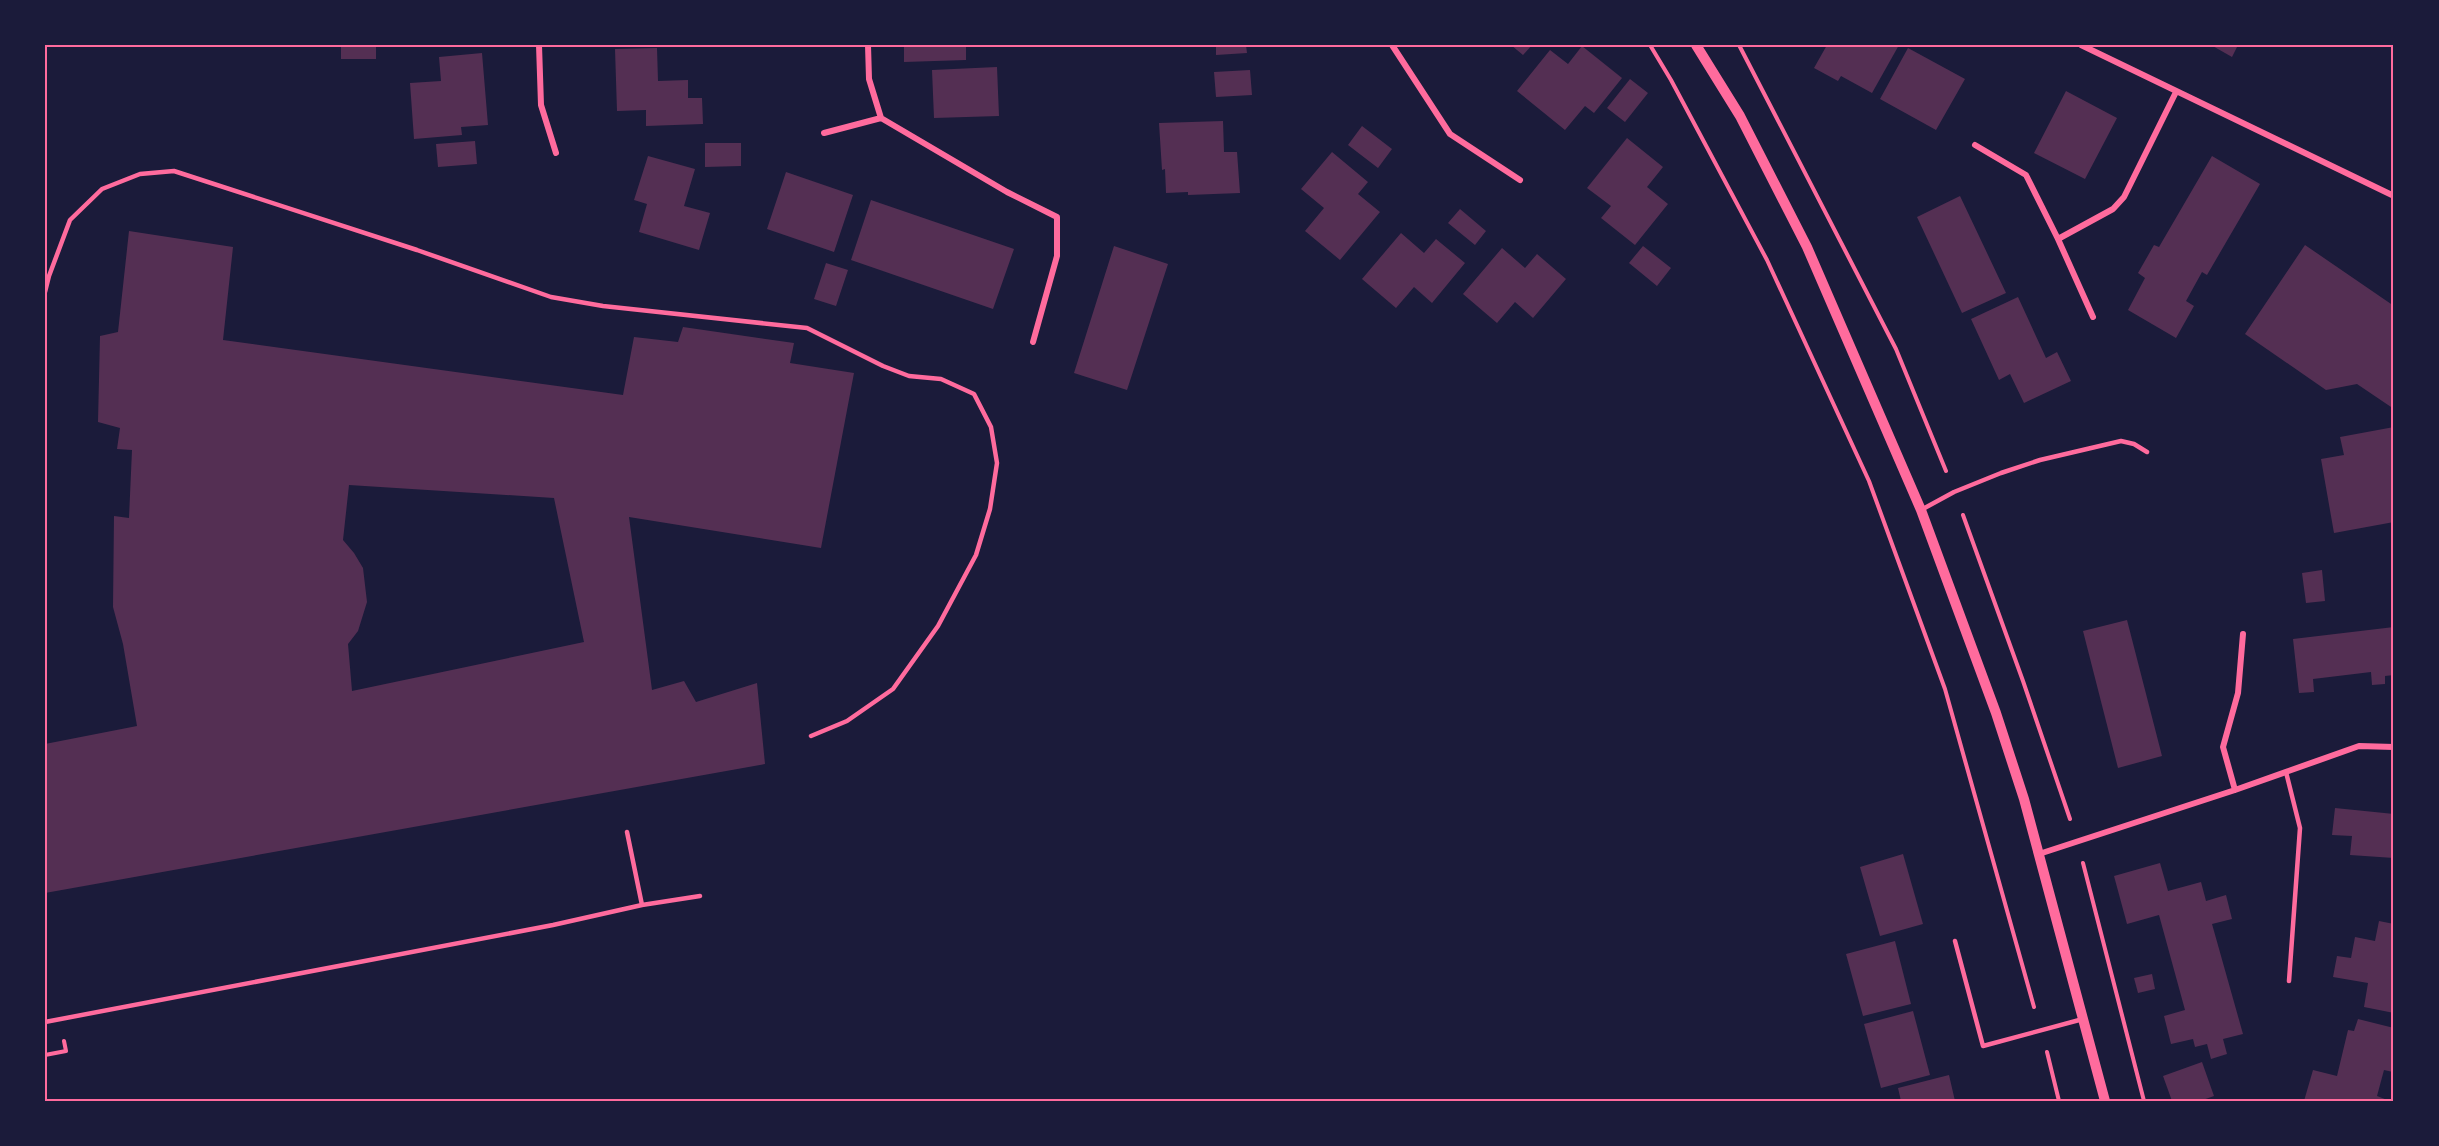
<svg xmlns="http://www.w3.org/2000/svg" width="2439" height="1146" viewBox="0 0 2439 1146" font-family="'Crimson Pro',serif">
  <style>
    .building { fill: #542f53; fill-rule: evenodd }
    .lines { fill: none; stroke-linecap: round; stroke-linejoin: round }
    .path { stroke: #ff6b9d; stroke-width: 4 }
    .service { stroke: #ff6b9d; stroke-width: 4.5 }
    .minor { stroke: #ff6b9d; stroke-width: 6 }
    .tertiary { stroke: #ff6b9d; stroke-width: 10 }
    .neatline { fill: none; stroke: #ff6b9d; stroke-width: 2 }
  </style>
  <rect width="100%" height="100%" fill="#1b1b3a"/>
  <!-- building -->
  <path class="building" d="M 341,45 L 376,45 L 376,59 L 341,59 Z
    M 904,45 L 966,45 L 966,60 L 904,62 Z
    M 1216,45 L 1246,45 L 1247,53 L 1216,55 Z
    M 1511,45 L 1532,45 L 1523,55 Z
    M 1827,45 L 1899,45 L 1872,93 L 1841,76 L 1838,81 L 1814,68 Z
    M 2211,45 L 2238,45 L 2232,57 Z
    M 1582,46 L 1622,78 L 1594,113 L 1585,106 L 1565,130 L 1517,91 L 1550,50 L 1568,64 Z
    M 657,48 L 658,81 L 688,80 L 688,98 L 702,98 L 703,124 L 646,126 L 646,110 L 617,111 L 615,49 Z
    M 1908,48 L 1965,79 L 1936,130 L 1880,99 Z
    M 482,53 L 488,125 L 461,127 L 462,135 L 414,139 L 410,83 L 441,81 L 439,57 Z
    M 997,67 L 999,116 L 934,118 L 932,70 Z
    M 1250,70 L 1252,95 L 1216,97 L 1214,72 Z
    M 1630,79 L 1648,93 L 1625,122 L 1607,108 Z
    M 2066,91 L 2117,118 L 2085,179 L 2034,153 Z
    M 1223,121 L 1224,152 L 1237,152 L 1240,193 L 1188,195 L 1188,192 L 1166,193 L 1165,169 L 1162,170 L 1159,123 Z
    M 1362,126 L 1392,149 L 1378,168 L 1348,145 Z
    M 1627,138 L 1663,167 L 1647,187 L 1668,204 L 1635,245 L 1601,218 L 1611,206 L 1587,188 Z
    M 475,141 L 477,164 L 438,167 L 436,144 Z
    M 705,143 L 741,143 L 741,166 L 705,167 Z
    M 1332,152 L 1368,182 L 1358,194 L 1380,212 L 1340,260 L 1305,231 L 1324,208 L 1301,189 Z
    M 648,156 L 695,169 L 684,206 L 710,213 L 699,250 L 639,232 L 647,204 L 634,200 Z
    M 2212,156 L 2260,184 L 2207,275 L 2202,272 L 2186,301 L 2194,306 L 2176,338 L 2128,310 L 2145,278 L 2138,273 L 2154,245 L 2159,247 Z
    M 786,172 L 853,195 L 834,252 L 767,229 Z
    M 1960,196 L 2006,293 L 1962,313 L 1917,217 Z
    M 871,200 L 1014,249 L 993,309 L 851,260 Z
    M 1460,209 L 1486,231 L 1475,245 L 1448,223 Z
    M 129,231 L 233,247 L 223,340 L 623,395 L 634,337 L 678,342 L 683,327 L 794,343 L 790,363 L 854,373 L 821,548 L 629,517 L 652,690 L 684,681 L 696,702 L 757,683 L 765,764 L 45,893 L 45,744 L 137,726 L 123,644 L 113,607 L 114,516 L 129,518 L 132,450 L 117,449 L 120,428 L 98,422 L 100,336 L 118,332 ZM 349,485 L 554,498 L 584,642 L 352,691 L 348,644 L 358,631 L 367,602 L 363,568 L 354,553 L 343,540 Z
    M 1401,233 L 1424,253 L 1436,239 L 1465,263 L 1432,303 L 1414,287 L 1396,308 L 1362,279 Z
    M 2305,245 L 2394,306 L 2392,332 L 2394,334 L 2394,409 L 2357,384 L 2326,390 L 2245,334 Z
    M 1114,246 L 1168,264 L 1127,390 L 1074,373 Z
    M 1643,246 L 1671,268 L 1657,286 L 1629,263 Z
    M 1502,248 L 1525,268 L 1537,254 L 1566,279 L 1533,318 L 1515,302 L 1497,323 L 1463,294 Z
    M 826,263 L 848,270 L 836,306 L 814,299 Z
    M 2018,297 L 2046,358 L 2057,352 L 2071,381 L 2024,403 L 2010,374 L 1999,380 L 1971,319 Z
    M 2394,427 L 2394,522 L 2334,533 L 2321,459 L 2344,455 L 2340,437 Z
    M 2322,570 L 2325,601 L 2306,603 L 2302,573 Z
    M 2127,620 L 2162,756 L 2118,768 L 2083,631 Z
    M 2394,627 L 2394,675 L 2385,676 L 2385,684 L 2372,685 L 2371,672 L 2313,679 L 2314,692 L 2299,693 L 2293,639 Z
    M 2335,808 L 2394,814 L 2394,858 L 2350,855 L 2352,836 L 2332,835 Z
    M 1903,854 L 1923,924 L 1880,936 L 1860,867 Z
    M 2160,863 L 2168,891 L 2201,882 L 2206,901 L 2226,895 L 2232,919 L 2212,924 L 2243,1034 L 2223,1039 L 2227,1054 L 2211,1059 L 2207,1044 L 2195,1047 L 2193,1039 L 2171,1044 L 2164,1016 L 2185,1010 L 2159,915 L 2127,924 L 2114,876 Z
    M 2379,921 L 2394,924 L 2394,1013 L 2364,1007 L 2368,983 L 2333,977 L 2337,956 L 2351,958 L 2355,937 L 2375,941 Z
    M 1895,941 L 1911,1004 L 1863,1016 L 1846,954 Z
    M 2152,974 L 2155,989 L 2138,993 L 2134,978 Z
    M 1913,1011 L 1930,1075 L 1881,1088 L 1864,1024 Z
    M 2358,1019 L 2394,1028 L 2391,1041 L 2394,1041 L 2394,1069 L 2393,1072 L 2384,1070 L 2377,1096 L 2390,1101 L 2304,1101 L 2313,1070 L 2337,1076 L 2348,1030 L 2354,1031 Z
    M 2202,1062 L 2214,1096 L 2200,1101 L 2172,1101 L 2163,1076 Z
    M 1949,1075 L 1955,1101 L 1901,1101 L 1898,1088 Z"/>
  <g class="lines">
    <!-- path -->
    <path class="path" d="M 1650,45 L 1671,80 L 1767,260 L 1869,481 L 1945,689 L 2034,1007
      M 1739,45 L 1896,349 L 1946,471
      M 1963,515 L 2023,681 L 2070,819
      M 2083,863 L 2144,1101
      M 2047,1052 L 2059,1101
      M 45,1055 L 66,1051 L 64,1041"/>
    <!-- service -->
    <path class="service" d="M 45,292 L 49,276 L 70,220 L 102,189 L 140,174 L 174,171 L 417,250 L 551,297 L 603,306 L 807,328 L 883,366 L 909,376 L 941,379 L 974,394 L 991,427 L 997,463 L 990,509 L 976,555 L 938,626 L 893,689 L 847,721 L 811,736
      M 1921,510 L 1954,492 L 2001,473 L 2040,460 L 2121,441 L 2134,444 L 2147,452
      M 2286,772 L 2300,828 L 2289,981
      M 627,832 L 642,905
      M 1955,941 L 1983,1046 L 2083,1019
      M 45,1022 L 553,925 L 642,905 L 700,896"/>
    <!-- minor -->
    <path class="minor" d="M 539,45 L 541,105 L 556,153
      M 868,45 L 869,79 L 881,118
      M 1392,45 L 1450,134 L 1520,180
      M 2081,45 L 2394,196
      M 824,133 L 881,118 L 1007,192 L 1057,217 L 1057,256 L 1033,342
      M 1975,145 L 2026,175 L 2058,239 L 2093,317
      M 2058,239 L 2113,209 L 2124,197 L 2176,92
      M 2235,790 L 2223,747 L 2238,693 L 2243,634
      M 2039,854 L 2235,790 L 2359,746 L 2394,747"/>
    <!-- tertiary -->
    <path class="tertiary" d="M 1696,45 L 1740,116 L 1807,247 L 1921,510 L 1996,713 L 2024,799 L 2105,1101"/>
  </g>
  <!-- border -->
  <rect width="2439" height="1146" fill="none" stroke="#1b1b3a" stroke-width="93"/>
  <rect x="46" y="46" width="2346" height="1054" class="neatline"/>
</svg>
